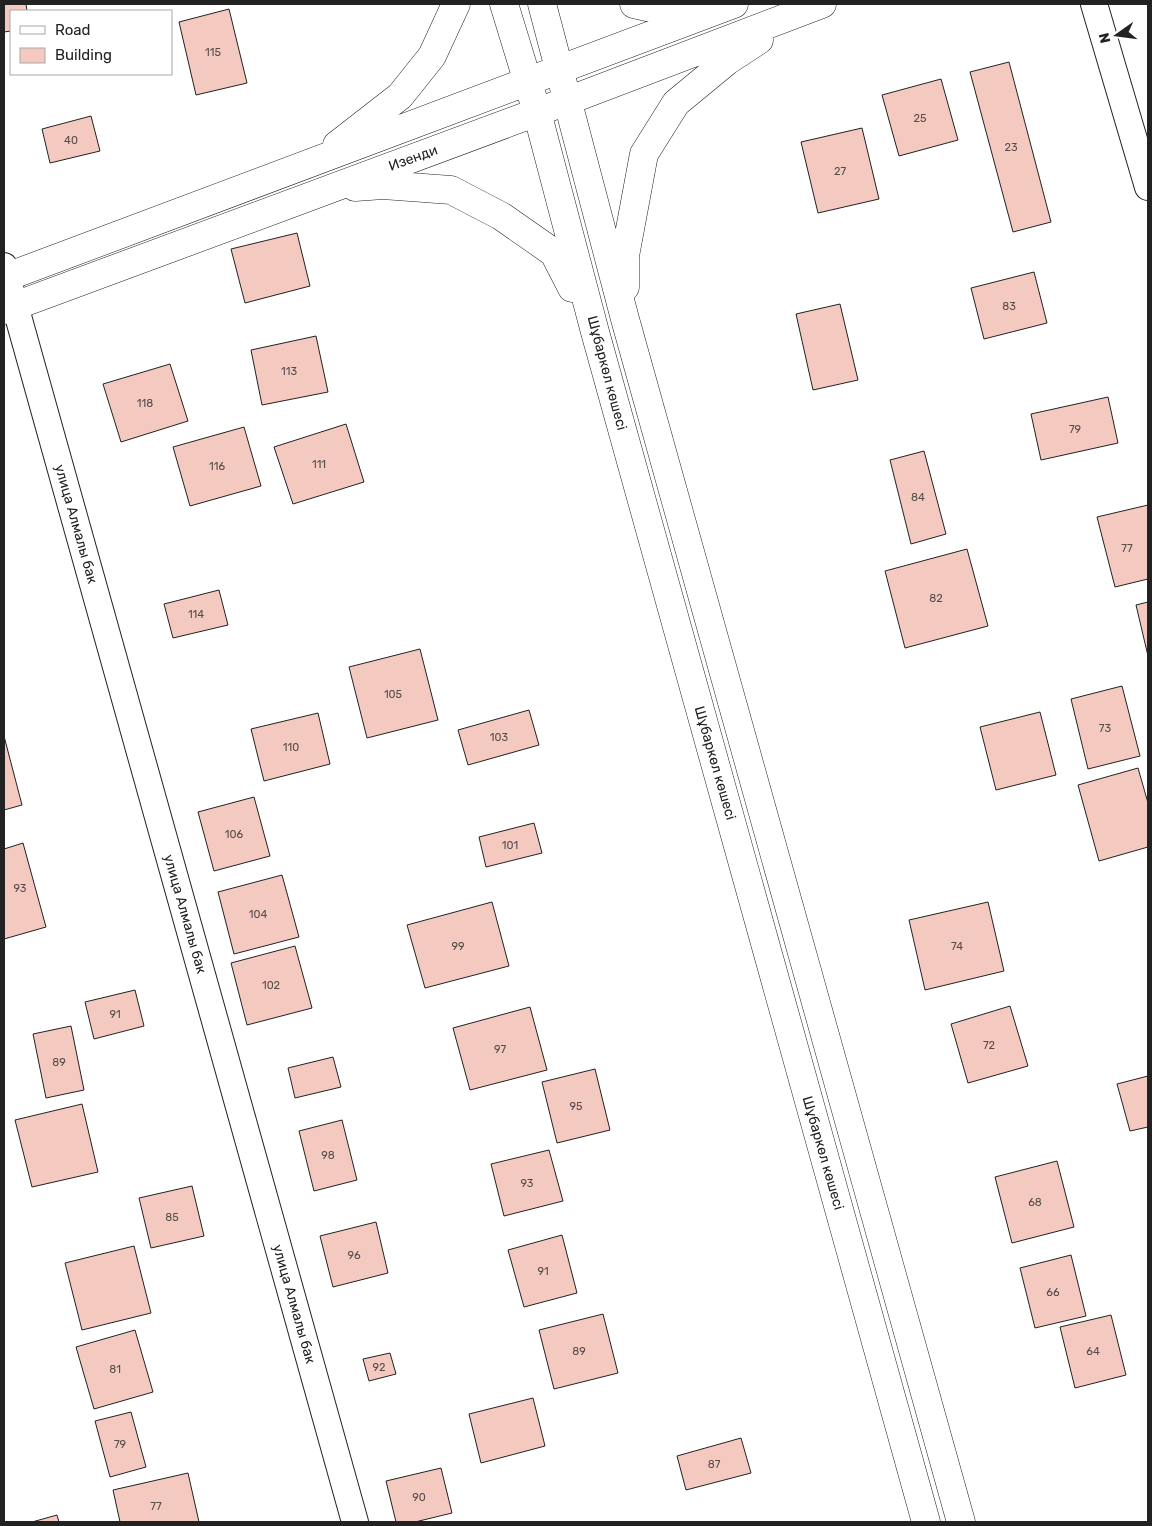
<svg xmlns="http://www.w3.org/2000/svg" width="1152" height="1526" viewBox="0 0 1152 1526" font-family="Rubik,sans-serif">
  <style>
    .building { fill: #f3c9c0; stroke: #222 }
    .lines { fill: none; stroke-linecap: round; stroke-linejoin: round }
    .street-casing { stroke: #222; stroke-width: 28 }
    .secondary-casing { stroke: #222; stroke-width: 29 }
    .street { stroke: #fff; stroke-width: 26 }
    .secondary { stroke: #fff; stroke-width: 28 }
    .labels { text-anchor: middle; dominant-baseline: central; stroke-width: 4; stroke-linejoin: round; paint-order: stroke }
    .number-label { font-size: 11px; fill: #564c4a }
    .street-label { font-size: 14px; fill: #222; stroke: #fff }
  </style>
  <rect width="100%" height="100%" fill="#fff"/>
  <!-- building -->
  <path class="building" d="M 4,4 L 26,4 L 27,11 L 11,11 L 11,31 L 4,32 Z
    M 229,9 L 247,83 L 196,95 L 179,22 Z
    M 1009,62 L 1051,222 L 1013,232 L 970,72 Z
    M 941,79 L 958,140 L 899,156 L 882,95 Z
    M 91,116 L 100,151 L 50,163 L 42,129 Z
    M 862,128 L 879,199 L 818,213 L 801,142 Z
    M 297,233 L 310,286 L 245,303 L 231,249 Z
    M 1034,272 L 1047,323 L 984,339 L 971,288 Z
    M 840,304 L 858,380 L 813,390 L 796,314 Z
    M 316,336 L 328,392 L 262,405 L 251,350 Z
    M 170,364 L 188,421 L 121,442 L 103,384 Z
    M 1108,397 L 1118,443 L 1041,460 L 1031,414 Z
    M 346,424 L 364,482 L 293,504 L 274,447 Z
    M 244,427 L 261,486 L 190,506 L 173,447 Z
    M 924,451 L 946,534 L 911,544 L 890,460 Z
    M 1148,505 L 1148,579 L 1115,587 L 1097,517 Z
    M 967,549 L 988,626 L 905,648 L 885,571 Z
    M 219,590 L 228,625 L 173,638 L 164,604 Z
    M 1148,602 L 1148,656 L 1136,605 Z
    M 420,649 L 438,720 L 367,738 L 349,667 Z
    M 1122,686 L 1140,756 L 1088,769 L 1071,699 Z
    M 529,710 L 539,745 L 468,765 L 458,730 Z
    M 1040,712 L 1056,775 L 996,790 L 980,727 Z
    M 318,713 L 330,764 L 264,781 L 251,729 Z
    M 4,736 L 22,805 L 4,810 Z
    M 1138,768 L 1148,803 L 1148,847 L 1099,861 L 1078,785 Z
    M 254,797 L 270,856 L 214,871 L 198,812 Z
    M 534,823 L 542,853 L 486,867 L 479,837 Z
    M 23,843 L 46,927 L 4,939 L 4,849 Z
    M 282,875 L 299,937 L 234,954 L 218,892 Z
    M 492,902 L 509,966 L 425,988 L 407,925 Z
    M 988,902 L 1004,971 L 925,990 L 909,920 Z
    M 295,946 L 312,1008 L 247,1025 L 231,963 Z
    M 135,990 L 144,1026 L 94,1039 L 85,1002 Z
    M 1010,1006 L 1028,1066 L 968,1083 L 951,1024 Z
    M 530,1007 L 547,1070 L 470,1090 L 453,1028 Z
    M 71,1026 L 84,1090 L 46,1098 L 33,1034 Z
    M 333,1057 L 341,1087 L 295,1098 L 288,1068 Z
    M 595,1069 L 610,1130 L 557,1143 L 542,1082 Z
    M 1148,1076 L 1148,1127 L 1130,1131 L 1117,1084 Z
    M 82,1104 L 98,1172 L 32,1187 L 15,1120 Z
    M 342,1120 L 357,1180 L 314,1191 L 299,1131 Z
    M 549,1150 L 563,1201 L 504,1216 L 491,1164 Z
    M 1057,1161 L 1074,1227 L 1012,1243 L 995,1177 Z
    M 192,1186 L 204,1236 L 151,1248 L 139,1198 Z
    M 376,1222 L 388,1273 L 333,1287 L 320,1236 Z
    M 562,1235 L 577,1293 L 524,1307 L 508,1250 Z
    M 134,1246 L 151,1313 L 82,1330 L 65,1263 Z
    M 1071,1255 L 1086,1316 L 1035,1328 L 1020,1268 Z
    M 603,1314 L 618,1373 L 554,1389 L 539,1330 Z
    M 1111,1315 L 1126,1375 L 1075,1388 L 1060,1327 Z
    M 135,1330 L 153,1392 L 94,1409 L 76,1347 Z
    M 390,1353 L 396,1374 L 369,1381 L 363,1359 Z
    M 533,1398 L 545,1446 L 481,1463 L 469,1414 Z
    M 131,1412 L 146,1467 L 110,1477 L 95,1421 Z
    M 741,1438 L 751,1473 L 686,1490 L 677,1456 Z
    M 441,1468 L 452,1513 L 415,1522 L 396,1522 L 386,1481 Z
    M 188,1473 L 199,1522 L 120,1522 L 113,1490 Z
    M 57,1515 L 59,1522 L 32,1522 Z"/>
  <g class="lines">
    <defs>
      <path id="street" d="M 1094,4 L 1148,187
        M 4,266 L 355,1522"/>
      <path id="secondary" d="M 504,4 L 537,112 L 595,332 L 926,1522
        M 542,4 L 625,319 L 961,1522
        M 634,4 L 647,7 L 685,4
        M 337,145 L 400,96 L 432,56 L 456,4
        M 355,187 L 383,185 L 451,190 L 501,216 L 554,253 L 572,288
        M 4,278 L 734,4
        M 625,287 L 625,256 L 644,154 L 676,103 L 727,61 L 759,40
        M 4,310 L 567,101 L 822,4"/>
    </defs>
    <!-- street casing -->
    <use href="#street" class="street-casing"/>
    <!-- secondary casing -->
    <use href="#secondary" class="secondary-casing"/>
    <!-- street -->
    <use href="#street" class="street"/>
    <!-- secondary -->
    <use href="#secondary" class="secondary"/>
  </g>
  <g class="labels">
    <!-- number labels -->
    <g class="number-label">
      <text x="213" y="52">115</text>
      <text x="920" y="118">25</text>
      <text x="71" y="140">40</text>
      <text x="1011" y="147">23</text>
      <text x="840" y="171">27</text>
      <text x="1009" y="306">83</text>
      <text x="289" y="371">113</text>
      <text x="145" y="403">118</text>
      <text x="1075" y="429">79</text>
      <text x="319" y="464">111</text>
      <text x="217" y="466">116</text>
      <text x="918" y="497">84</text>
      <text x="1127" y="548">77</text>
      <text x="936" y="598">82</text>
      <text x="196" y="614">114</text>
      <text x="393" y="694">105</text>
      <text x="1105" y="728">73</text>
      <text x="499" y="737">103</text>
      <text x="291" y="747">110</text>
      <text x="234" y="834">106</text>
      <text x="510" y="845">101</text>
      <text x="20" y="888">93</text>
      <text x="258" y="914">104</text>
      <text x="458" y="946">99</text>
      <text x="957" y="946">74</text>
      <text x="271" y="985">102</text>
      <text x="115" y="1014">91</text>
      <text x="989" y="1045">72</text>
      <text x="500" y="1049">97</text>
      <text x="59" y="1062">89</text>
      <text x="576" y="1106">95</text>
      <text x="328" y="1155">98</text>
      <text x="527" y="1183">93</text>
      <text x="1035" y="1202">68</text>
      <text x="172" y="1217">85</text>
      <text x="354" y="1255">96</text>
      <text x="543" y="1271">91</text>
      <text x="1053" y="1292">66</text>
      <text x="579" y="1351">89</text>
      <text x="1093" y="1351">64</text>
      <text x="379" y="1367">92</text>
      <text x="115" y="1369">81</text>
      <text x="120" y="1444">79</text>
      <text x="714" y="1464">87</text>
      <text x="419" y="1497">90</text>
      <text x="156" y="1506">77</text>
    </g>
    <!-- street labels -->
    <g class="street-label">
      <text transform="translate(413 158) rotate(-20)">Изенди</text>
      <text transform="translate(607 373) rotate(75)">Шұбаркөл көшесі</text>
      <text transform="translate(76 524) rotate(74)">улица Алмалы бак</text>
      <text transform="translate(715 763) rotate(74)">Шұбаркөл көшесі</text>
      <text transform="translate(185 914) rotate(74)">улица Алмалы бак</text>
      <text transform="translate(823 1153) rotate(74)">Шұбаркөл көшесі</text>
      <text transform="translate(294 1304) rotate(74)">улица Алмалы бак</text>
    </g>
  </g>
  <!-- border -->
  <rect width="1152" height="1526" fill="none" stroke="#222222" stroke-width="10"/>
  <!-- legend -->
  <rect x="10" y="10" width="162" height="65" fill="#ffffff" stroke="#a7a7a7"/>
  <rect x="20" y="26" width="25" height="8" fill="#ffffff" stroke="#a7a7a7"/>
  <text x="55" y="35" font-size="15" fill="#222222">Road</text>
  <rect x="20" y="48" width="25" height="15" fill="#f3c9c0" stroke="#a7a7a7"/>
  <text x="55" y="60" font-size="15" fill="#222222">Building</text>
  <!-- north arrow -->
  <g transform="translate(1117 35) rotate(256)" stroke="#ffffff" stroke-width="4" paint-order="stroke">
  <path d="M0-4L9 19L0 12L-9 19Z" fill="#222222"/>
  <text y="-8" font-size="14" font-weight="bold" text-anchor="middle" fill="#222222">N</text>
  </g>
</svg>
